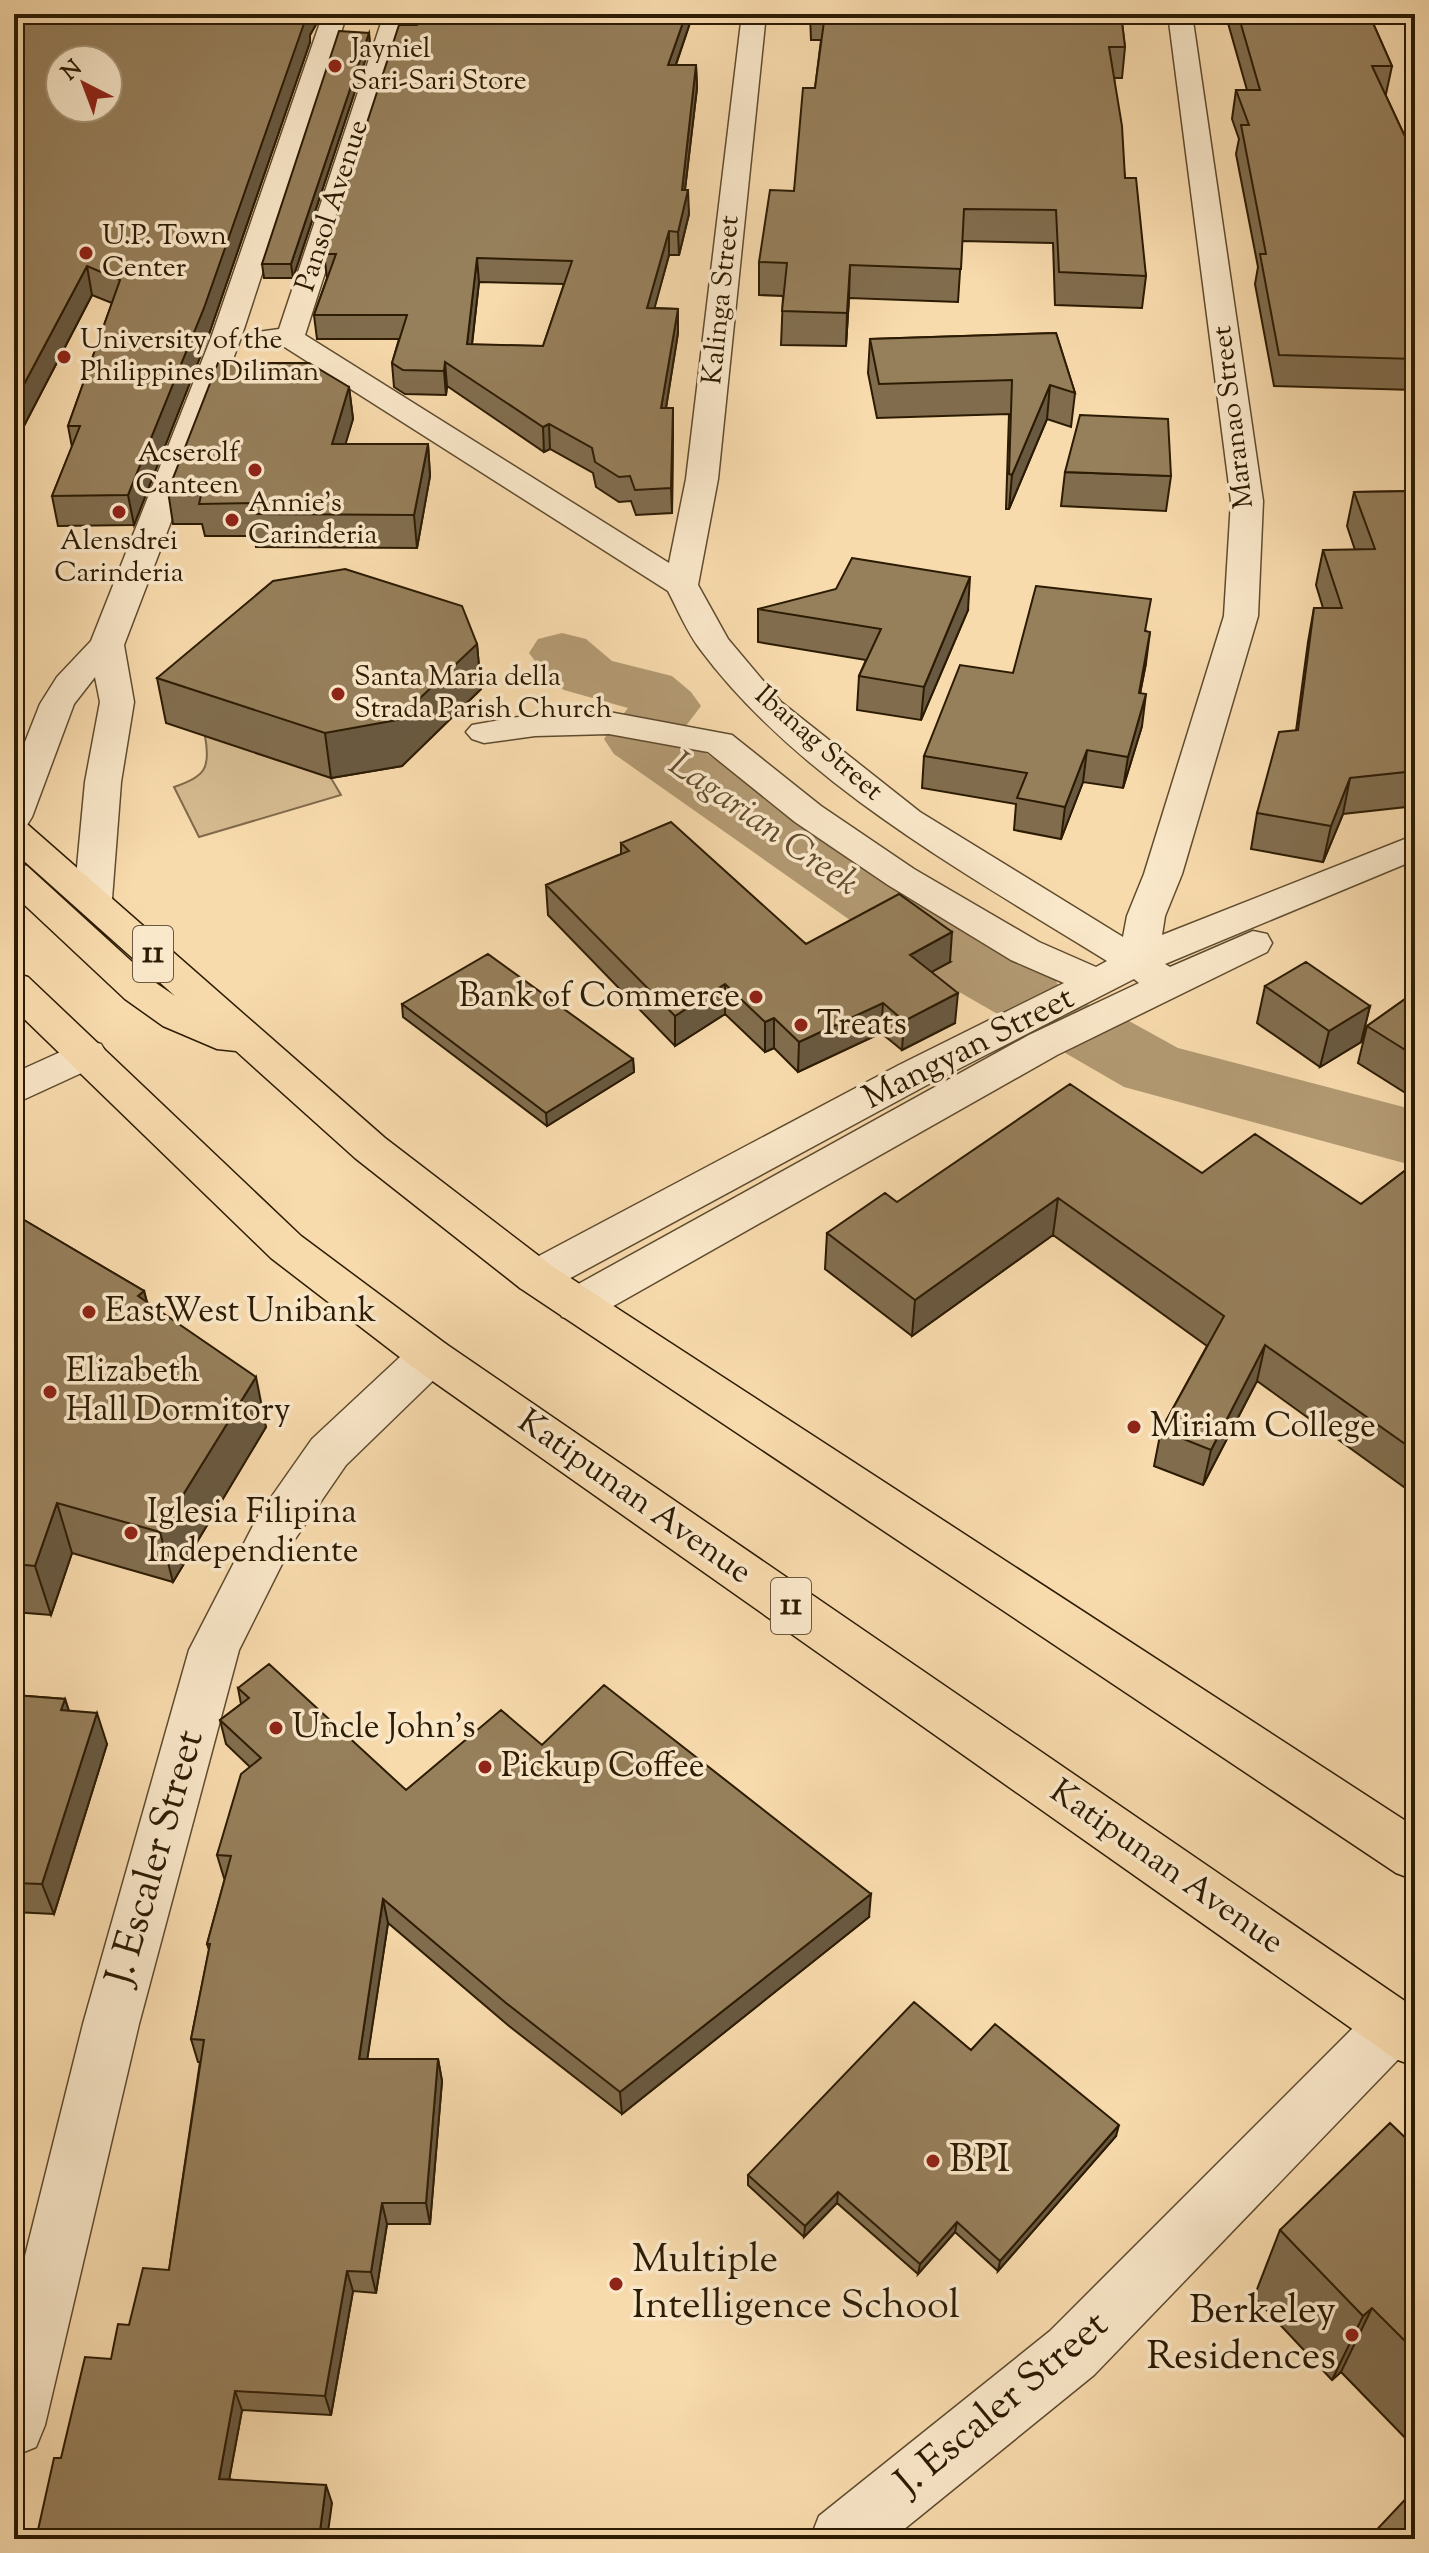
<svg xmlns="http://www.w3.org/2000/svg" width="1429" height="2553" viewBox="0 0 1429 2553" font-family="'Sorts Mill Goudy',serif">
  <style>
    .green { fill: #d5ba90; stroke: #806a4a; stroke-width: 2 }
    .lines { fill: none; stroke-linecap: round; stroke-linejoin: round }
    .river { fill: #b39a73; fill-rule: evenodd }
    .minor-casing { stroke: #5f4b2e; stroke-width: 3 }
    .major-casing { stroke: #2c1b03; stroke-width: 3 }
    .minor { fill: #fae8ca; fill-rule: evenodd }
    .major { fill: #f8dbad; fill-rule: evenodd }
    .wall { fill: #816d4e; stroke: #2c1b03; stroke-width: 2; fill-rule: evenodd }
    .shaded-wall { fill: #695940; stroke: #2c1b03; stroke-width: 2 }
    .building { fill: #967f5b; stroke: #2c1b03; stroke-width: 2; fill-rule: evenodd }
    .poi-dot { fill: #8f2418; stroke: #fae8ca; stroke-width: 3 }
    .labels { text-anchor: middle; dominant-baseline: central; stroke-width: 7; stroke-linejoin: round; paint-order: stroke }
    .far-poi-label { font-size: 28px; fill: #2c1b03; stroke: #fae8ca; text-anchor: start }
    .far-street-label { font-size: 28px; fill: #2c1b03; stroke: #fae8ca }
    .shield { fill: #fae8ca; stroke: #6a583f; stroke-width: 2 }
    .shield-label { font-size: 32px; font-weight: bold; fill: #2c1b03 }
    .poi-label { font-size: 34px; fill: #2c1b03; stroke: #fae8ca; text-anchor: start }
    .street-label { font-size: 34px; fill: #2c1b03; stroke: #fae8ca }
    .water-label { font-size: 36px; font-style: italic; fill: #624e30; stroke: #fae8ca }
    .near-street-label { font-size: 40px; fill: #2c1b03; stroke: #fae8ca }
    .near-poi-label { font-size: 40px; fill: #2c1b03; stroke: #fae8ca; text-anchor: start }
  </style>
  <rect width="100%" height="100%" fill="#f8dbad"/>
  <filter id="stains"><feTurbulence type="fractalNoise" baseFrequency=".0025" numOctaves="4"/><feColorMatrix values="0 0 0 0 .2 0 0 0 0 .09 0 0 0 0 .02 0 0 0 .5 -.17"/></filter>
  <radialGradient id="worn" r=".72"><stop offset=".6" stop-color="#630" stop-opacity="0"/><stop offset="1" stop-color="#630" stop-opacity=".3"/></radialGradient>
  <!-- green -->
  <path class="green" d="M 205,736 L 331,778 L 341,795 L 199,837 L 174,787 C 205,776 211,769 205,736 Z"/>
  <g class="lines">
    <!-- river -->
    <path class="river" d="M 562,633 L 586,639 L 612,661 L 672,676 L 691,692 L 701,706 L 679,735 L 975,936 L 1055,980 L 1067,998 L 1059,1009 L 1083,1003 L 1111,1011 L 1178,1048 L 1415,1110 L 1415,1166 L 1124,1087 L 1055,1047 L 1044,1029 L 1051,1017 L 1028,1023 L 1001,1016 L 921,970 L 614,754 L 604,739 L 628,708 L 564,690 L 547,677 L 529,653 L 538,639 Z"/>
    <defs>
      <path id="minor" d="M 323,14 L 347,14 L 241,338 L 124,645 L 134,702 L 121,782 L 112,899 L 106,907 L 93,911 L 80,907 L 74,899 L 85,782 L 100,702 L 95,677 L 74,704 L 32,817 L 27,825 L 14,828 L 14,770 L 40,704 L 57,677 L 91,641 L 211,338 Z
        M 384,14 L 408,14 L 305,335 L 669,563 L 686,479 L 742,14 L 766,14 L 718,479 L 698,585 L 728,639 L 781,702 L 920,812 L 1123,937 L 1127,916 L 1144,874 L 1224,616 L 1231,501 L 1168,14 L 1192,14 L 1263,501 L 1258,616 L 1182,874 L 1165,916 L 1162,935 L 1415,835 L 1415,860 L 1165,964 L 1170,967 L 1253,931 L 1267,934 L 1272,943 L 1267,952 L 1057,1055 L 594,1317 L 578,1321 L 562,1317 L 556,1305 L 562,1293 L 1029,1035 L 1139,983 L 1134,979 L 927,1085 L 552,1288 L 536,1293 L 520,1288 L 514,1277 L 520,1266 L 899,1065 L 1064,983 L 1011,960 L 888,885 L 795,822 L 708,752 L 609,734 L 535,736 L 484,743 L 472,739 L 466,732 L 472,725 L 535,714 L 609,712 L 732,735 L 821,806 L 914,869 L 1039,942 L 1096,967 L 1107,961 C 967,874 800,783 700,649 C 687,632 678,610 668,591 L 283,346 L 250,345 L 245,339 L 250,333 L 279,329 Z
        M 87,1040 L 101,1044 L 107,1054 L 101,1064 L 14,1104 L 14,1073 Z
        M 430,1339 L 446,1344 L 453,1356 L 446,1368 L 346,1465 L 293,1542 L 239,1650 L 139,2024 L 45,2425 L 36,2447 L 14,2456 L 14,2300 L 83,2024 L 189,1650 L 258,1516 L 312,1439 L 414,1344 Z
        M 1394,1999 L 1414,2007 L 1414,2043 L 1094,2375 L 892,2539 L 810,2539 L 819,2516 L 1050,2331 L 1374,2007 Z"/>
      <path id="major" d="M 14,821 L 27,824 L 385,1138 L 552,1266 L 1415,1827 L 1415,1880 L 1396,1873 L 520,1288 L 355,1158 L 236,1051 L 217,1049 L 163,1026 L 125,999 L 14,895 L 14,862 L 27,866 L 153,981 L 175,996 L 14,852 Z
        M 14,973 L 28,977 L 301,1236 L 446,1344 L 1415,2008 L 1415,2066 L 1395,2059 L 414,1368 L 271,1258 L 14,1009 Z"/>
    </defs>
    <!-- minor casing -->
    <use href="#minor" class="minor-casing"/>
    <!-- major casing -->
    <use href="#major" class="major-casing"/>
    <!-- minor -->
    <use href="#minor" class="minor"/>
    <!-- major -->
    <use href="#major" class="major"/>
  </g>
  <!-- wall -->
  <path class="wall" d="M 14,14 L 322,14 L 310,35 L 310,42 L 208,337 L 134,525 L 58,526 L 52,496 L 72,447 L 68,426 L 112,303 L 92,295 L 14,445 Z
    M 420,14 L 693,14 L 676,65 L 696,65 L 697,88 L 685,190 L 689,214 L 679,255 L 669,255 L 654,308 L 678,309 L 678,333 L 666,408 L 673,408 L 672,513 L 636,515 L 631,501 L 619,502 L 596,487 L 593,473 L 550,449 L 544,452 L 447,386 L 446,395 L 405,394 L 394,387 L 392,363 L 399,339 L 317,339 L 314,315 L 327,278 L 324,254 ZM 479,282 L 564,284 L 543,346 L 472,345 Z
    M 810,14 L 1121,14 L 1125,47 L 1122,78 L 1114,78 L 1125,178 L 1146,276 L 1142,308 L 1055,305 L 1053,243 L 962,241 L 958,302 L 849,298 L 846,346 L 781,345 L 783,296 L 759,295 L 759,262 L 794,191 L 815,88 L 821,40 L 811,40 Z
    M 1227,14 L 1369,14 L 1392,66 L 1386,94 L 1385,94 L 1415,158 L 1414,390 L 1274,386 L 1255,284 L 1258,267 L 1236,154 L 1239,139 L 1232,119 L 1236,90 L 1247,90 L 1228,23 Z
    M 369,33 L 370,46 L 293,278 L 264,278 L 262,264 Z
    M 1056,333 L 1075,393 L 1071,427 L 1047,419 L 1009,509 L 1006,509 L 1009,414 L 877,418 L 868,373 L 870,339 Z
    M 349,387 L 353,419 L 345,444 L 428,444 L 430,476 L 417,548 L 256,547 L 254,536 L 205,536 L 202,524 L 173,524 L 168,491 Z
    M 1065,472 L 1171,476 L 1166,511 L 1061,506 Z
    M 1415,491 L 1415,806 L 1343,814 L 1323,862 L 1251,849 L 1257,813 L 1296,731 L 1308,642 L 1314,608 L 1323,608 L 1316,585 L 1323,550 L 1355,550 L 1347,526 L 1354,492 Z
    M 758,609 L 968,610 L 921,720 L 857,710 L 859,676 L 866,660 L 758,642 Z
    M 1146,631 L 1146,663 L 1140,693 L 1142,726 L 1123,788 L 1083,782 L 1061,839 L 1014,830 L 1016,804 L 922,788 L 924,756 L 1013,673 Z
    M 477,644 L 481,689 L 402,766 L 331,778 L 166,723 L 157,678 Z
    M 621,843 L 806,944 L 950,962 L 931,972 L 955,1023 L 902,1050 L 881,1033 L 798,1072 L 774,1048 L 765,1052 L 725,1014 L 675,1046 L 548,915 L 546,885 L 621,854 Z
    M 1265,986 L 1370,1006 L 1361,1042 L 1320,1067 L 1257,1023 Z
    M 1415,992 L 1415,1099 L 1358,1063 L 1367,1026 Z
    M 402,1004 L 633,1059 L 634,1072 L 547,1126 L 403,1017 Z
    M 1415,1163 L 1415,1495 L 1257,1381 L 1203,1485 L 1154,1466 L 1161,1430 L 1207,1346 L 1053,1235 L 912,1336 L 825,1269 L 827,1233 L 897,1202 L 1202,1173 L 1361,1204 Z
    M 14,1214 L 144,1291 L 147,1302 L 266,1427 L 173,1582 L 72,1553 L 51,1615 L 14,1612 Z
    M 238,1688 L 406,1790 L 542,1745 L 869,1917 L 622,2114 L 509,2026 L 388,1923 L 367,2059 L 438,2059 L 442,2081 L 430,2224 L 387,2224 L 376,2293 L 353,2291 L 331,2415 L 242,2410 L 229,2479 L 332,2503 L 61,2458 L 129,2325 L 169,2270 L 200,2062 L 198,2062 L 191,2039 L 209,1950 L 207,1944 L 225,1878 L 224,1878 L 217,1855 L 250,1767 L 226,1744 L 220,1720 L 241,1704 Z
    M 14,1695 L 65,1699 L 69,1711 L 107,1744 L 54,1914 L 14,1912 Z
    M 971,2050 L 1116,2136 L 998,2271 L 955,2232 L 918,2274 L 837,2203 L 804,2237 L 748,2185 L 748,2175 Z
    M 1415,2147 L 1415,2448 L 1341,2372 L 1332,2380 L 1254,2297 L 1280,2230 Z"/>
  <!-- shaded-wall -->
  <path class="shaded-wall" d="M 304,14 L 322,14 L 310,35 L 310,42 L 208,337 L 134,525 L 128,495 Z
    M 686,14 L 693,14 L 668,87 L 668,65 Z
    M 369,33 L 370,46 L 293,278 L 291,264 Z
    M 696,65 L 697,88 L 682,214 L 682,190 Z
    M 688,190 L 689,214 L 679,255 L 678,232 Z
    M 669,231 L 669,255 L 648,332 L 647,308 Z
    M 477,258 L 479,282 L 469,369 L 467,344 Z
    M 850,265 L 849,298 L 846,346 L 847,313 Z
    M 87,266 L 92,295 L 14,445 L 14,403 Z
    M 678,309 L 678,333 L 662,432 L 661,408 Z
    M 445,362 L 447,386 L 446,395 L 444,371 Z
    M 1050,385 L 1047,419 L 1009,509 L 1012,475 Z
    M 349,387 L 353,419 L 336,476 L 332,444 Z
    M 673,408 L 673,432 L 672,513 L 671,488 Z
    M 549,424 L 550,449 L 544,452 L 543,427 Z
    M 428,444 L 430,476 L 417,548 L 414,515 Z
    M 970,577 L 968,610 L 921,720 L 924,687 Z
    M 1150,632 L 1146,663 L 1134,725 L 1139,693 Z
    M 477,644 L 481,689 L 402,766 L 331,778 L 325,733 Z
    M 1146,694 L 1142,726 L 1123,788 L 1128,757 Z
    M 1087,750 L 1083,782 L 1061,839 L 1065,807 Z
    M 1350,778 L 1343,814 L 1323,862 L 1331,826 Z
    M 952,932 L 950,962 L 908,985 L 910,955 Z
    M 725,984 L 725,1014 L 675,1046 L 675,1016 Z
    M 958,993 L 955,1023 L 902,1050 L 904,1021 Z
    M 883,1003 L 881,1033 L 798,1072 L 799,1042 Z
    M 1370,1006 L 1361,1042 L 1320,1067 L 1329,1031 Z
    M 774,1018 L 774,1048 L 765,1052 L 765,1022 Z
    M 633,1059 L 634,1072 L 547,1126 L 546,1113 Z
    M 1058,1198 L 1053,1235 L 912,1336 L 915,1300 Z
    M 144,1291 L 157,1342 L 138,1296 Z
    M 1265,1345 L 1257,1381 L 1203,1485 L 1211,1450 Z
    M 256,1377 L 266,1427 L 173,1582 L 160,1532 Z
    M 57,1503 L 72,1553 L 51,1615 L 35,1566 Z
    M 65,1699 L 75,1730 L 61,1710 Z
    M 97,1713 L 107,1744 L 54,1914 L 42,1884 Z
    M 871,1894 L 869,1917 L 622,2114 L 620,2092 Z
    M 383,1899 L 388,1923 L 364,2081 L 359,2059 Z
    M 438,2059 L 442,2081 L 430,2224 L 426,2203 Z
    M 1119,2125 L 1116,2136 L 998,2271 L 1000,2261 Z
    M 838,2192 L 837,2203 L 804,2237 L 805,2226 Z
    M 382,2203 L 387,2224 L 376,2293 L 371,2272 Z
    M 957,2222 L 955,2232 L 918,2274 L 920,2264 Z
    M 347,2271 L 353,2291 L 331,2415 L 325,2396 Z
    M 1372,2308 L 1341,2372 L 1332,2380 L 1363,2316 Z
    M 235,2391 L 242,2410 L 226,2497 L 219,2479 Z
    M 326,2485 L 332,2503 L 327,2539 L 319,2539 Z"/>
  <!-- building -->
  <path class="building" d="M 14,14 L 304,14 L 303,15 L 307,15 L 204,308 L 128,495 L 52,496 L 80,426 L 68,426 L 120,280 L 87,266 L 14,403 ZM 60,60 L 108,60 L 108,108 L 60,108 Z
    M 420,14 L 686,14 L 668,65 L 696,65 L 682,190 L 688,190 L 678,232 L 669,231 L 647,308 L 678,309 L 661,408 L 673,408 L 671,488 L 635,490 L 630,476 L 619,477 L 595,462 L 592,448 L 549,424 L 543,427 L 445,362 L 444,371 L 403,370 L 392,363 L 407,315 L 314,315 L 336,254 L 324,254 L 399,25 L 417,25 ZM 477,258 L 572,261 L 543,346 L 467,344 Z
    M 825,14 L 1121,14 L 1125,47 L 1109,47 L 1122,126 L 1125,178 L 1136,178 L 1146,276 L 1059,272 L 1056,210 L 964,209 L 961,269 L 850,265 L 847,313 L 782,311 L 787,263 L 759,262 L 770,190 L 794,191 L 803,88 L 815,88 Z
    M 1238,14 L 1369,14 L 1392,66 L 1372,66 L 1415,158 L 1415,359 L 1279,355 L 1260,254 L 1266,254 L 1241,125 L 1249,125 L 1236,90 L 1260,90 Z
    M 339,31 L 369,33 L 291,264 L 262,264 Z
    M 1056,333 L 1075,393 L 1050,385 L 1012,475 L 1009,474 L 1012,380 L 879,384 L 870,339 Z
    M 218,363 L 309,363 L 349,387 L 332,444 L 428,444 L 414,515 L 251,514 L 254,503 L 199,504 L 202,491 L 168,491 Z
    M 1080,415 L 1168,419 L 1171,476 L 1065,472 Z
    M 1415,491 L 1415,771 L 1350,778 L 1331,826 L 1257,813 L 1279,732 L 1298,730 L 1314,608 L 1342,608 L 1323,550 L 1375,549 L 1354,492 Z
    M 852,558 L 970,577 L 924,687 L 859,676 L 881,629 L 758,609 L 836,589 Z
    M 345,569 L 462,606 L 477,644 L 397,720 L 325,733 L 157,678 L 273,581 Z
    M 1036,586 L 1151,599 L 1145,631 L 1150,632 L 1139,693 L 1146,694 L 1128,757 L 1087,750 L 1065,807 L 1017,798 L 1027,773 L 924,756 L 960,665 L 1013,673 Z
    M 671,822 L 806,944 L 899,894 L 952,932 L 910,955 L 958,993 L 904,1021 L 883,1003 L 799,1042 L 774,1018 L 765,1022 L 725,984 L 675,1016 L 546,885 L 629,851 L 621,843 Z
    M 488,954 L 633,1059 L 546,1113 L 402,1004 Z
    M 1306,962 L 1370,1006 L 1329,1031 L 1265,986 Z
    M 1415,992 L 1415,1056 L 1367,1026 Z
    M 1070,1084 L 1202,1173 L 1255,1134 L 1361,1204 L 1415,1163 L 1415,1451 L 1265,1345 L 1211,1450 L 1161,1430 L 1224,1316 L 1058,1198 L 915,1300 L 827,1233 L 885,1193 L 897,1202 Z
    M 14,1214 L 144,1291 L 138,1296 L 256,1377 L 160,1532 L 57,1503 L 35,1566 L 14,1564 Z
    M 269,1664 L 406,1790 L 501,1710 L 542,1745 L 604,1685 L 871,1894 L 620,2092 L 506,2003 L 383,1899 L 359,2059 L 438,2059 L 426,2203 L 382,2203 L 371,2272 L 347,2271 L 325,2396 L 235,2391 L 219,2479 L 326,2485 L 319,2539 L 36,2539 L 54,2458 L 61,2458 L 85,2357 L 111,2359 L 118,2324 L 129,2325 L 143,2268 L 169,2270 L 204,2040 L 191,2039 L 210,1944 L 207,1944 L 231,1856 L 217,1855 L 241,1774 L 261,1758 L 220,1720 L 249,1698 L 238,1688 Z
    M 14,1695 L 65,1699 L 61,1710 L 97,1713 L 42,1884 L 14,1883 Z
    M 914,2002 L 971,2050 L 995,2024 L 1119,2125 L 1000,2261 L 957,2222 L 920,2264 L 838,2192 L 805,2226 L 748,2175 Z
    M 1390,2123 L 1415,2147 L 1415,2351 L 1372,2308 L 1363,2316 L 1280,2230 Z
    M 1415,2489 L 1415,2539 L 1368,2539 Z"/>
  <!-- markers -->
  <g class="poi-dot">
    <circle cx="335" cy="66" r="8"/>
    <circle cx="86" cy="253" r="8"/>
    <circle cx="64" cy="357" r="8"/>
    <circle cx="255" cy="470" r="8"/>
    <circle cx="119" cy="512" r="8"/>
    <circle cx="232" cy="520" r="8"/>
    <circle cx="338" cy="694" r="8"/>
    <circle cx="756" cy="997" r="8"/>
    <circle cx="801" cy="1025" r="8"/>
    <circle cx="89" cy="1312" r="8"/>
    <circle cx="50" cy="1392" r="8"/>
    <circle cx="1134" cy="1427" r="8"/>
    <circle cx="131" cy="1533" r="8"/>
    <circle cx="276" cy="1728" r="8"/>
    <circle cx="485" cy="1767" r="8"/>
    <circle cx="933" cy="2161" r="8"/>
    <circle cx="616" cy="2284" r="8"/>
    <circle cx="1352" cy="2335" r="8"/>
  </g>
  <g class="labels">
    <!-- far-poi labels -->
    <g class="far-poi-label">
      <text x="351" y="50">Jayniel<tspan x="351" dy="32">Sari-Sari Store</tspan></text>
      <text x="102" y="237">U.P. Town<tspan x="102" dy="32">Center</tspan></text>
      <text x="80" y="341">University of the<tspan x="80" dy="32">Philippines Diliman</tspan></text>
      <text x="239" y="454" text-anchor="end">Acserolf<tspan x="239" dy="32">Canteen</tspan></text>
      <text x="248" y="504">Annie's<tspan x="248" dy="32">Carinderia</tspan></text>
      <text x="119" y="542" text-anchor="middle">Alensdrei<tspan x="119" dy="32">Carinderia</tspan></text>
      <text x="354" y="678">Santa Maria della<tspan x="354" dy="32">Strada Parish Church</tspan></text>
    </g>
    <!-- far-street labels -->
    <g class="far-street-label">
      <text transform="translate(333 206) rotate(-72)">Pansol Avenue</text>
      <text transform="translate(722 300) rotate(-84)">Kalinga Street</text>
      <text transform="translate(1234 417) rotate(-97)">Maranao Street</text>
      <text transform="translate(818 744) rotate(41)">Ibanag Street</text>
    </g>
    <!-- shield labels -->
    <g class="shield">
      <rect x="133" y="926" width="40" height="56" rx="6"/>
      <rect x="771" y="1578" width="40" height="56" rx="6"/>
    </g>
    <g class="shield-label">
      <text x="153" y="954">11</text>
      <text x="791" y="1606">11</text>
    </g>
    <!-- poi labels -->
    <g class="poi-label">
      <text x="740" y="997" text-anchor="end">Bank of Commerce</text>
      <text x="817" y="1025">Treats</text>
      <text x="105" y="1312">EastWest Unibank</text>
      <text x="66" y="1372">Elizabeth<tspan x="66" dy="39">Hall Dormitory</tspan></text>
      <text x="1150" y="1427">Miriam College</text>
      <text x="147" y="1513">Iglesia Filipina<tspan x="147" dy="39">Independiente</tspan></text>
      <text x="292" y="1728">Uncle John's</text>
      <text x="501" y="1767">Pickup Coffee</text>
    </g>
    <!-- street labels -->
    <g class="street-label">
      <text transform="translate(969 1049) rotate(-27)">Mangyan Street</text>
      <text transform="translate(634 1498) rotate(35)">Katipunan Avenue</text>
      <text transform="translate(1166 1868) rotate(35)">Katipunan Avenue</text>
    </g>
    <!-- water labels -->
    <g class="water-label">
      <text transform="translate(763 825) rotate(35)">Lagarian Creek</text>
    </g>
    <!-- near-street labels -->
    <g class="near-street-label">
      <text transform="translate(157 1858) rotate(-74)">J. Escaler Street</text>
      <text transform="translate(1003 2405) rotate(-40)">J. Escaler Street</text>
    </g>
    <!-- near-poi labels -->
    <g class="near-poi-label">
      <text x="949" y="2161">BPI</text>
      <text x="632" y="2261">Multiple<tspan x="632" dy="46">Intelligence School</tspan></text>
      <text x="1336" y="2312" text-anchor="end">Berkeley<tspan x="1336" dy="46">Residences</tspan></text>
    </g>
  </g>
  <!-- margin -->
  <rect width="1429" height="2553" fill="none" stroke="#f8dbad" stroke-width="48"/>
  <rect x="16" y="16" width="1397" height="2521" fill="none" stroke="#2c1b03" stroke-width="4"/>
  <rect x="24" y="24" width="1381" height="2505" fill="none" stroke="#2c1b03" stroke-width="2"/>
  <!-- north arrow -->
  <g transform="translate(84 84) rotate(318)"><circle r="38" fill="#fae8ca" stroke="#a8967a" stroke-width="2"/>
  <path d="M0-6L14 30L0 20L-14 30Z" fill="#8f2418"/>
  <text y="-12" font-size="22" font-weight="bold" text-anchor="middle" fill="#2c1b03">N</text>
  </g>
  <rect width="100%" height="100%" filter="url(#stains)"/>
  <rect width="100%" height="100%" fill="url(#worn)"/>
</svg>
